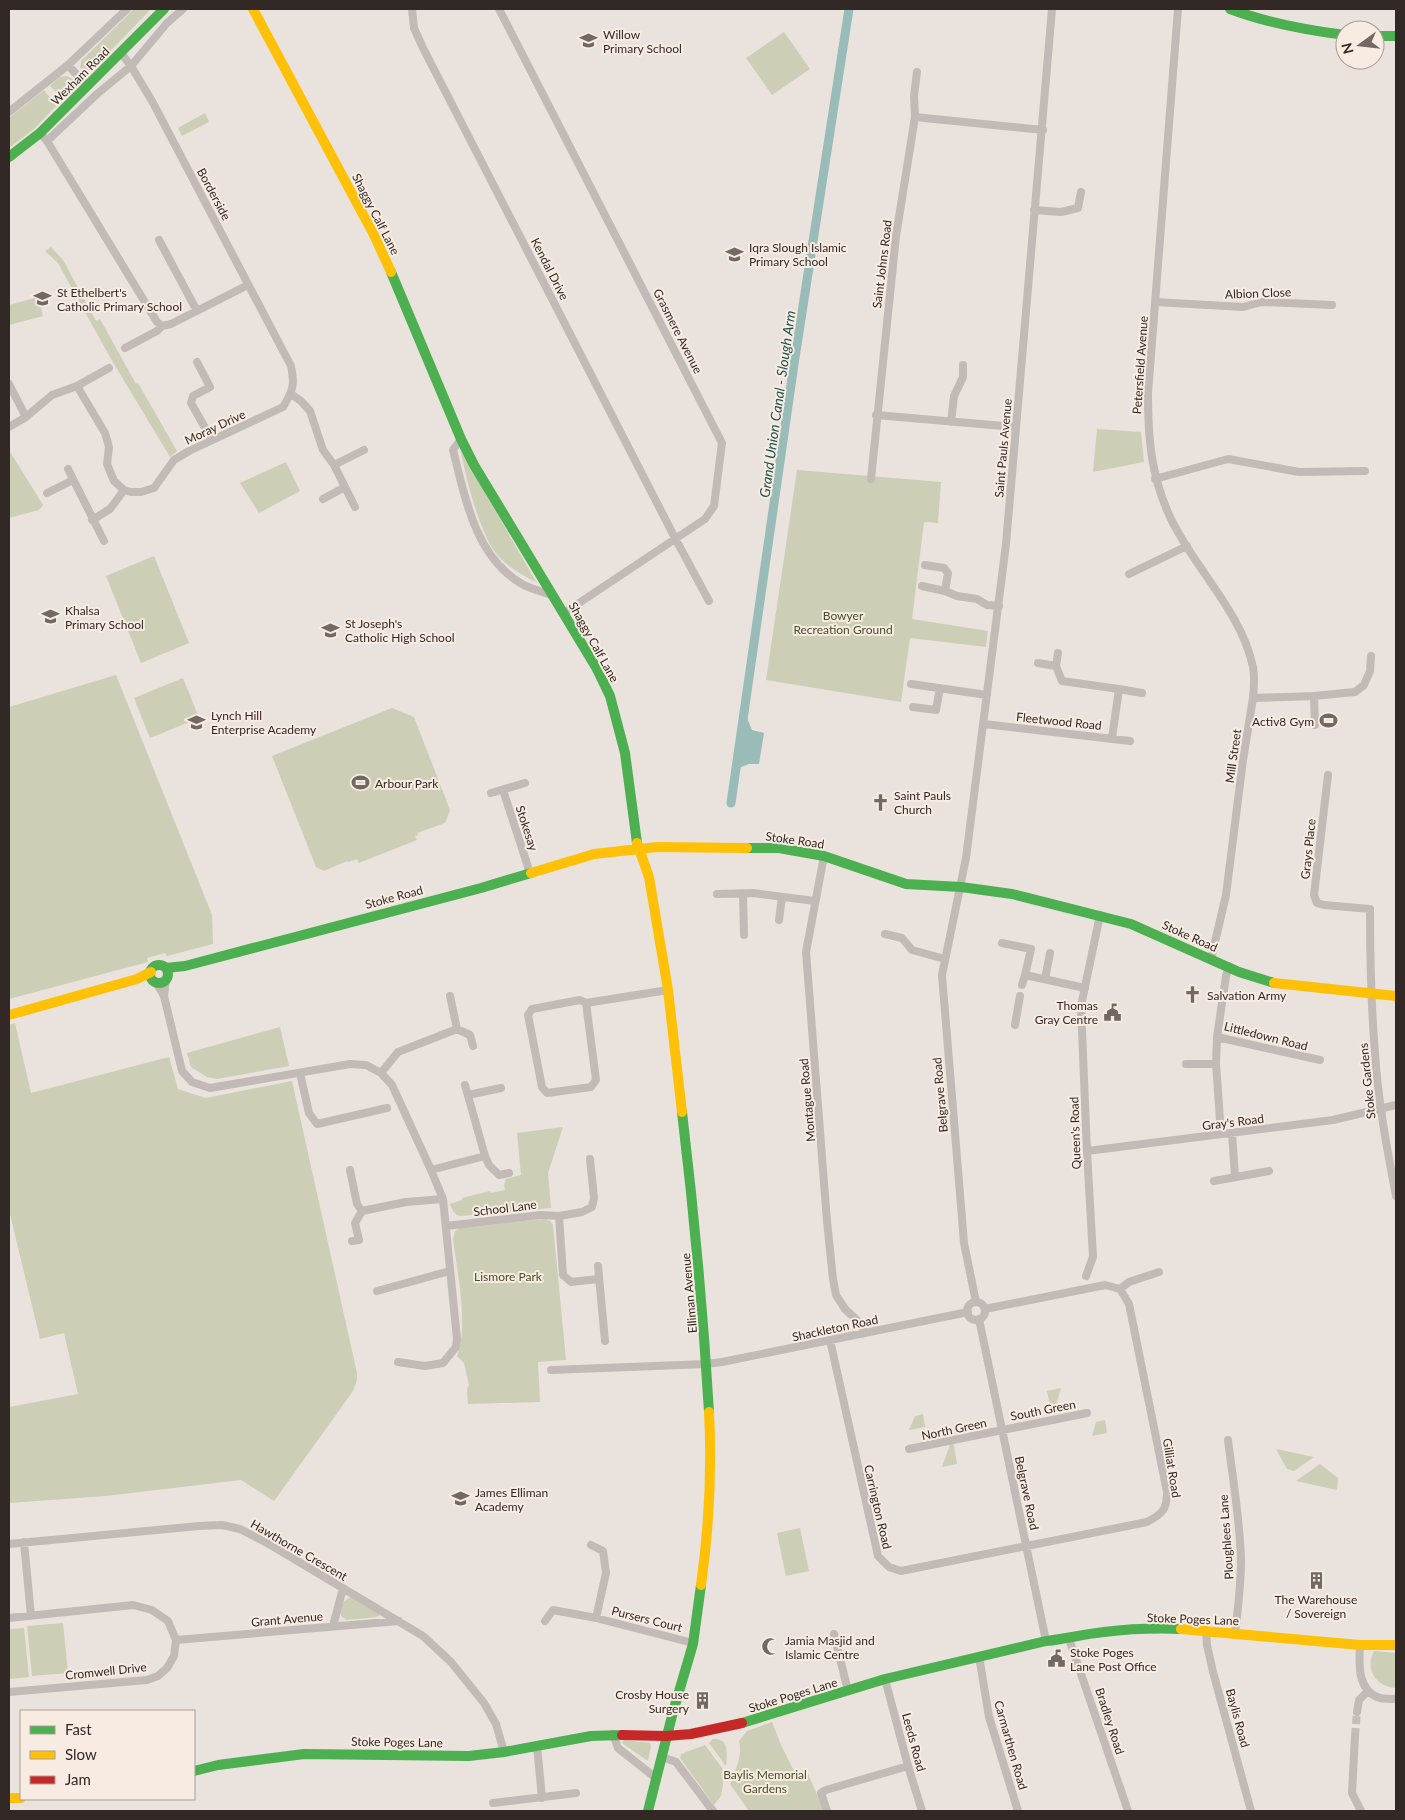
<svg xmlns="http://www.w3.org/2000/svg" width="1405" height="1820" viewBox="0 0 1405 1820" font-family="Lato,sans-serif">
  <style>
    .green { fill: #ccceb6 }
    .water { fill: #99bcb8 }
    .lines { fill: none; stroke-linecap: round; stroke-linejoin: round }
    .canal { stroke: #99bcb8; stroke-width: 9 }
    .street-tunnel { stroke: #c5bdb7; stroke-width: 8; stroke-dasharray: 8 4; stroke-linecap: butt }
    .street { stroke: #c2bab6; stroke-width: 8 }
    .fast { stroke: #4caf50; stroke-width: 10 }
    .slow { stroke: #ffc107; stroke-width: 10 }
    .jam { stroke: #c62828; stroke-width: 10 }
    .labels { text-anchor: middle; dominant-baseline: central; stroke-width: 4; stroke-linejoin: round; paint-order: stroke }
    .poi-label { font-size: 12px; fill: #322825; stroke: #f8ece2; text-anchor: start }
    .street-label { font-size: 12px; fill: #322825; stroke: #f8ece2 }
    .park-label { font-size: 12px; fill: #454f29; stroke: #f8ece2 }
    .water-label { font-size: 14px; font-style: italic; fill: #1c5250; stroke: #f8ece2 }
  </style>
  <rect width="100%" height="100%" fill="#eae2dc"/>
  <!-- green -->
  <path class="green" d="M 134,9 L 151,9 L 93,69 L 85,72 L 80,68 L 81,61 Z
    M 784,32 L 810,69 L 772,95 L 746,58 Z
    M 67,76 L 73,79 L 75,89 L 63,99 L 50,86 L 59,77 Z
    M 44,90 L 56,106 L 34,129 L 9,148 L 9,118 Z
    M 205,113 L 209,122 L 182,136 L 178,128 Z
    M 51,247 L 63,260 L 96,321 L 100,319 L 136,384 L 138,383 L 177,451 L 170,457 L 111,359 L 58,263 L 45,251 Z
    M 38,297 L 43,316 L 9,325 L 9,305 Z
    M 1097,429 L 1141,432 L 1144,462 L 1093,472 Z
    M 460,448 L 536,582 C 524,576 511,569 501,559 C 480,539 466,477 460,448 Z
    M 9,450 L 43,505 L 39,510 L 9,518 Z
    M 286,462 L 300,491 L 259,513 L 240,483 Z
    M 797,470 L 941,482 L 938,523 L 924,522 L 912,619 L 988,631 L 986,647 L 910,638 L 901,702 L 766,680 Z
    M 154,556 L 189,643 L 141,663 L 106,576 Z
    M 116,675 L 212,915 L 213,944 L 167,956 L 165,953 L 147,958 L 148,962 L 9,999 L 9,707 Z
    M 183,678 L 199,718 L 150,738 L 134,698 Z
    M 392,708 L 414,717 L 450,810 L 445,823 L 417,833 L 418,835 L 415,836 L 417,840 L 359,863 L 357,859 L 348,862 L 347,861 L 324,871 L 316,867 L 272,756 Z
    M 15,1023 L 31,1093 L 169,1057 L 178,1089 L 206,1098 L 292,1081 L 357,1373 L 357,1380 L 353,1391 L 274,1501 L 241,1480 L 106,1496 L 9,1503 L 9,1407 L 78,1394 L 64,1333 L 40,1339 L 9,1210 L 9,1025 Z
    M 280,1027 L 289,1066 L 217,1079 L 207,1077 L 191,1067 L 187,1053 Z
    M 563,1127 L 548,1173 L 551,1208 L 461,1216 C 454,1215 452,1210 450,1204 L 462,1200 L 462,1198 L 490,1191 L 491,1193 L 505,1190 L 504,1185 L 506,1179 L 521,1175 L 517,1133 Z
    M 546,1219 L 550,1221 L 553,1225 L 566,1360 L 538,1362 L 540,1402 L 468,1404 L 467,1389 L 469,1385 L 464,1363 L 457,1356 C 469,1327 457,1271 453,1239 L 455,1231 L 462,1226 Z
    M 1061,1388 L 1054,1412 L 1052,1413 L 1047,1391 Z
    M 923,1414 L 925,1427 L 909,1430 L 915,1416 Z
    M 1105,1420 L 1107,1433 L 1092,1436 L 1096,1422 Z
    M 953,1441 L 957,1464 L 942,1467 L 951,1442 Z
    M 1276,1449 L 1314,1457 L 1294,1471 L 1287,1469 Z
    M 1320,1464 L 1338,1478 L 1337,1490 L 1296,1481 Z
    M 800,1528 L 809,1571 L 786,1576 L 777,1533 Z
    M 350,1597 L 356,1599 L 380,1615 L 377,1617 L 347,1620 L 341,1616 C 339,1606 342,1603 350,1597 Z
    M 63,1623 L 68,1673 L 32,1676 L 27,1626 Z
    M 24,1628 L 29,1677 L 9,1679 L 9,1629 Z
    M 1374,1651 L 1396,1653 L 1396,1688 C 1377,1687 1364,1670 1374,1651 Z
    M 772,1722 L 781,1745 L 795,1773 L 806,1769 L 824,1811 L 749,1811 L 730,1784 C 735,1770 743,1756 739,1741 L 747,1731 Z
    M 713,1739 C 730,1738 727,1754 726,1766 L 709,1743 Z
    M 624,1740 L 650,1743 L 651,1746 L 648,1761 L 622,1743 Z
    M 705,1745 L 725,1772 L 721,1796 L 714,1805 L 680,1758 L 681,1754 Z"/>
  <!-- water -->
  <path class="water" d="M 744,711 L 752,730 L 764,733 L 759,764 L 749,764 L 736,769 Z"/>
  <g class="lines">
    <!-- canal -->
    <path class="canal" d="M 731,803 L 794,364 L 849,9"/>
    <!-- street-tunnel -->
    <path class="street-tunnel" d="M 1355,1736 L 1357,1712"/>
    <!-- street -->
    <path class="street" d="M 412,9 L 414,28 L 423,48 L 675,538 L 709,601
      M 499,9 L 722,443 L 714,506 L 705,519 L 564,613
      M 1178,9 L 1148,393 C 1148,439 1151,477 1171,519 C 1195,569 1241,611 1253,667 C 1255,677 1254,688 1253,698
      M 68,65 L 87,86
      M 9,112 L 68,65 L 127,9
      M 915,117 L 1043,130
      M 40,133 L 47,141 L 157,322 L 162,326 L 171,324 L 248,285
      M 47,141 L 97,94 L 131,66 L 167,23 L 183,9
      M 1034,210 L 1061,212 L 1078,208 L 1081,192
      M 159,240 L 197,311
      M 1155,302 L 1243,307 L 1262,302 L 1332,305
      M 125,348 L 157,331 L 162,326
      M 197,362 L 210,387 L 193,396 L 191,403 L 212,440
      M 9,384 L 26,417
      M 77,386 L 105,433 L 109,447 L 107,464 L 114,481 L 124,490 L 131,492 L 141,492 L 154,488 L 174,460 L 189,451 L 283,407 C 293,391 295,384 291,366 L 152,101 L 131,66 L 121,53
      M 291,394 L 301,401 L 310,411 L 323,450 L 334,465 L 355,507
      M 876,415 L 1015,427
      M 951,422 L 954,396 L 963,377 L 963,365
      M 9,427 L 26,417 L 52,395 L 77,386 L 109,368
      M 461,439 L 453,450 C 465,497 475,557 522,584 C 531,589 543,592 554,596
      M 334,465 L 364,450
      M 68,469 L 104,541
      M 871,479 L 896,236 L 915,117 L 914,96 L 917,72
      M 1155,479 L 1228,459 L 1299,472 L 1365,471
      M 47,493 L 73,480
      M 323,499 L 345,487
      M 92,520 L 110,509 L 124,490
      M 925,565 L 944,568 L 948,573 L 945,591
      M 1129,574 L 1187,546
      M 922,586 L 945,591 L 957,596 L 977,599 L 987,605 L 999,606
      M 1038,663 L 1056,666 L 1062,681 L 1119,689 L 1112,738
      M 1056,666 L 1058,653
      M 911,684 L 987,695
      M 1119,689 L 1142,693
      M 1314,696 L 1315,725
      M 913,707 L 936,710 L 940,688
      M 984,724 L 1130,741
      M 1328,775 L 1314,895 L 1317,903 L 1324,905 L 1370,909 C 1370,957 1371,1005 1375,1053 C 1378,1101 1387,1149 1396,1196
      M 503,790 L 530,873
      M 491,793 L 525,783
      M 824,856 L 806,952 L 827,1221 L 833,1279 L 836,1295 L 845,1309 L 860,1323 L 864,1333
      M 717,894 L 753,893 L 815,901
      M 743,894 L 744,935
      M 779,920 L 782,897
      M 885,934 L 902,938 L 912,950 L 945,959
      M 1002,943 L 1031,949 L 1025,975 L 1085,988
      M 1211,959 L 1226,895 L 1243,760 L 1253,698 L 1314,696 L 1355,692 L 1364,685 L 1370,671 L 1371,656
      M 1229,966 L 1226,976 L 1217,1037 L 1320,1060
      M 1045,979 L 1050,953
      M 156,982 L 164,996 L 182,1071 L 192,1082 L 210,1088 L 350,1064 L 366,1065 L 381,1073 L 392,1085 L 431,1170 L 443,1199 L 457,1339 L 456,1347 L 443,1363 L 425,1366 L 398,1362
      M 1022,985 L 1025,975
      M 164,996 L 166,979
      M 450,996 L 457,1029
      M 586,1003 L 596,1080 L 591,1087 L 547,1093 L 542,1087 L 528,1015 L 532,1009 L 580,1000 L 586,1003 L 668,990
      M 1015,1025 L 1020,996
      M 1186,1064 L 1216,1064 L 1217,1037
      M 1216,1064 L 1221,1134
      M 300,1073 L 309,1113 L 317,1124 L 387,1108
      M 381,1073 L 398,1052 L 457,1029 L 470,1035 L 473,1046
      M 465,1085 L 485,1156 L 489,1165 L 499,1175 L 509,1173
      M 468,1095 L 501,1088
      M 1232,1133 L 1235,1177
      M 1087,1151 L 1333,1120 L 1396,1105
      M 350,1170 L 357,1204 L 362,1211
      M 431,1170 L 485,1156
      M 1214,1181 L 1269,1171
      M 559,1216 L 563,1275 L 571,1282 L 598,1279
      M 446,1226 L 541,1215 L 559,1216 L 582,1212 L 592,1207 L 594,1198 L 590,1159
      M 352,1241 L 359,1240 L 355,1223 L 362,1211 L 406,1202 L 443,1199
      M 598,1266 L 605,1341
      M 1086,1276 L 1093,1257 L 1087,1151 L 1081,1006 L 1100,915
      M 1120,1289 L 1129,1282 L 1159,1272
      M 377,1291 L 450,1271
      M967 1311a9 9 0 1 1 18 0a9 9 0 1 1-18 0Z
      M 976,1302 L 964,1243 L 942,975 L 966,858 L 1006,544 L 1052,9
      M 985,1309 L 1105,1285 L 1120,1289
      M 979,1319 L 1046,1641
      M 830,1340 L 878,1556 L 889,1567 L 901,1571 L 1147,1522 C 1162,1514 1167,1510 1167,1492 L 1129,1304 L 1120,1289
      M 551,1370 L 707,1364 L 722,1362 L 968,1312
      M 1228,1440 C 1233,1480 1240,1520 1241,1560 C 1241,1584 1238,1609 1235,1633
      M 909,1449 L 1087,1413
      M 24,1542 L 31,1616
      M 9,1544 L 199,1526 L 222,1525 L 240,1529 L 269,1544 L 423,1636 L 451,1662 L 484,1703 L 496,1724 L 504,1752
      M 591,1545 L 603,1551 L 606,1573 L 596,1618
      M 9,1618 L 133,1605 L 152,1610 L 168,1621 L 176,1640 L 174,1656 L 167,1668 L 158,1676 L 147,1680 L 9,1692
      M 545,1621 L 553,1610 L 596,1618 L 693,1643
      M 333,1626 L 343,1588
      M 1206,1630 L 1207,1645 L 1213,1672 L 1251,1811
      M 834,1634 L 848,1691
      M 1069,1639 L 1128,1811
      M 176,1640 L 399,1621
      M 1360,1645 C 1359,1664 1357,1691 1380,1698 C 1385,1699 1391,1699 1396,1699
      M 979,1656 L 989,1717 L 1018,1811
      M 885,1679 L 908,1766 L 922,1811
      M 1357,1712 L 1359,1700 L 1368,1691
      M 613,1734 L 618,1748 L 657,1779
      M 1355,1736 L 1352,1793 L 1361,1811
      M 537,1746 L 542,1798
      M 662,1757 L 676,1762 L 713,1811
      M 493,1803 L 576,1793
      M 827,1811 L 821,1793 L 826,1790 L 908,1766"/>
    <!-- fast -->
    <path class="fast" d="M 1230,9 C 1267,23 1306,30 1345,35
      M 1375,36 L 1396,36
      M 9,157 L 40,133 L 164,9
      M 391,272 L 461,439 L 474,465 L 597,669 L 610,696 L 625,753 L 637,843
      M 747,848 L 779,848 L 824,856 L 906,884 L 961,887 L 1012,894 L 1131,924 L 1239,972 L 1274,983
      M150 974a9 9 0 1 1 18 0a9 9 0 1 1-18 0Z
      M 166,968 L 185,966 L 481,888 L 531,873
      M 682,1112 C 694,1212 703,1311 709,1412
      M 742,1723 L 885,1679 L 1046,1641 C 1066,1639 1084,1634 1104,1632 C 1129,1629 1155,1628 1181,1629
      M 194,1771 L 218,1765 L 304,1754 L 469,1756 L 504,1752 L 591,1736 L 622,1735
      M 648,1811 L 673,1712 L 693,1644 L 701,1585"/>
    <!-- slow -->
    <path class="slow" d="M 253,9 L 374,235 L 391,272
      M 637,843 L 649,877 L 668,990 L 682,1112
      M 531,873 L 594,854 L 657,847 L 747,848
      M 1274,983 L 1396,996
      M 9,1015 L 137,979 L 151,972
      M 701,1585 C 709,1528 712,1469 709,1412
      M 1181,1629 L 1360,1645 L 1396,1645
      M 9,1798 L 21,1798"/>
    <!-- jam -->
    <path class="jam" d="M 622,1735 L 666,1736 L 691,1734 L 742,1723"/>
  </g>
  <!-- icons -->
  <defs>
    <symbol id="school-bare" viewBox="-9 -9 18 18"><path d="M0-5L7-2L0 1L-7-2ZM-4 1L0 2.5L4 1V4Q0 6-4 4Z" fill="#726965" stroke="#f8ece2" stroke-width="2.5" paint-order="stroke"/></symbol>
    <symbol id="stadium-bare" viewBox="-9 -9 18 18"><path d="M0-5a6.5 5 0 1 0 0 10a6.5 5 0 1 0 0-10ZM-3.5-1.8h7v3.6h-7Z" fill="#726965" stroke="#f8ece2" stroke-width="2.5" paint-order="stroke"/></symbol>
    <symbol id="church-bare" viewBox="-9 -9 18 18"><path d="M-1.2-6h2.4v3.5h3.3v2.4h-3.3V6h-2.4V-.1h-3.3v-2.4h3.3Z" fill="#726965" stroke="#f8ece2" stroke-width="2.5" paint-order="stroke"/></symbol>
    <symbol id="civic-bare" viewBox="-9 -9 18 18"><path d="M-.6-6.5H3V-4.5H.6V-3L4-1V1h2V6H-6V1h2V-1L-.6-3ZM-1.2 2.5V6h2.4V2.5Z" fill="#726965" stroke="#f8ece2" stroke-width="2.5" paint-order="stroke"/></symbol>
    <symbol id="building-bare" viewBox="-9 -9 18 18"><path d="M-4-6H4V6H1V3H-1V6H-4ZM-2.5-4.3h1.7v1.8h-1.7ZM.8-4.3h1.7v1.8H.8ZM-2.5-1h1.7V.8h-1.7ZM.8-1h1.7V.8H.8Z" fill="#726965" stroke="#f8ece2" stroke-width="2.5" paint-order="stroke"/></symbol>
    <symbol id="mosque-bare" viewBox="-9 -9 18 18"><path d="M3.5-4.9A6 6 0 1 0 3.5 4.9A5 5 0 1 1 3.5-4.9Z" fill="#726965" stroke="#f8ece2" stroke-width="2.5" paint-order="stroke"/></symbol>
  </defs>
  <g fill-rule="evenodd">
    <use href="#school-bare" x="576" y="28" width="25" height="25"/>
    <use href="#school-bare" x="722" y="242" width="25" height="25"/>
    <use href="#school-bare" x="30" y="286" width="25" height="25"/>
    <use href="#school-bare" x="38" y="604" width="25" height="25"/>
    <use href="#school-bare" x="318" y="618" width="25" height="25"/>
    <use href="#stadium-bare" x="1316" y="708" width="25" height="25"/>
    <use href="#school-bare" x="184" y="710" width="25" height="25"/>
    <use href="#stadium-bare" x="348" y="770" width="25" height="25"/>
    <use href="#church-bare" x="868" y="790" width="25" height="25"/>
    <use href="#church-bare" x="1180" y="982" width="25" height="25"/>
    <use href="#civic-bare" x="1100" y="1000" width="25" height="25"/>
    <use href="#school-bare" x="448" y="1486" width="25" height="25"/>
    <use href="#building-bare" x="1304" y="1568" width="25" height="25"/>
    <use href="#mosque-bare" x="758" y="1634" width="25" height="25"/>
    <use href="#civic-bare" x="1044" y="1646" width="25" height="25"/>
    <use href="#building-bare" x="690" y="1688" width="25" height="25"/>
  </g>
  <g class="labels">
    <!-- poi labels -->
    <g class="poi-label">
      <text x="603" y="34">Willow<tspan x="603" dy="14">Primary School</tspan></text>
      <text x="749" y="247">Iqra Slough Islamic<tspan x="749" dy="14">Primary School</tspan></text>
      <text x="57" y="292">St Ethelbert's<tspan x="57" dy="14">Catholic Primary School</tspan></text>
      <text x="65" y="610">Khalsa<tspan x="65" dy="14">Primary School</tspan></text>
      <text x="345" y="623">St Joseph's<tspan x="345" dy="14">Catholic High School</tspan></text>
      <text x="211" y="715">Lynch Hill<tspan x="211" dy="14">Enterprise Academy</tspan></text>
      <text x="1314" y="721" text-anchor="end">Activ8 Gym</text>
      <text x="375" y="783">Arbour Park</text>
      <text x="894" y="795">Saint Pauls<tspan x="894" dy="14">Church</tspan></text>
      <text x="1207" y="995">Salvation Army</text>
      <text x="1098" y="1005" text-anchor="end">Thomas<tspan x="1098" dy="14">Gray Centre</tspan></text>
      <text x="475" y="1492">James Elliman<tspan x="475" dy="14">Academy</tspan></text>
      <text x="1316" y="1599" text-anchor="middle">The Warehouse<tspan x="1316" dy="14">/ Sovereign</tspan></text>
      <text x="785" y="1640">Jamia Masjid and<tspan x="785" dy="14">Islamic Centre</tspan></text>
      <text x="1070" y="1652">Stoke Poges<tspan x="1070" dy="14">Lane Post Office</tspan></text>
      <text x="689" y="1694" text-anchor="end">Crosby House<tspan x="689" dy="14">Surgery</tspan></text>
    </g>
    <!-- street labels -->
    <g class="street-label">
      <text transform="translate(80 76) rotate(-45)">Wexham Road</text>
      <text transform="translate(214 194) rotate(62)">Borderside</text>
      <text transform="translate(376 214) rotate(63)">Shaggy Calf Lane</text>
      <text transform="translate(882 264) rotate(-83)">Saint Johns Road</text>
      <text transform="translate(550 269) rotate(63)">Kendal Drive</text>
      <text transform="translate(1258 293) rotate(-2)">Albion Close</text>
      <text transform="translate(678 331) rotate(63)">Grasmere Avenue</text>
      <text transform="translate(1140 365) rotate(-86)">Petersfield Avenue</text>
      <text transform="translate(215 427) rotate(-25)">Moray Drive</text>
      <text transform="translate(1003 448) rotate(-85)">Saint Pauls Avenue</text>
      <text transform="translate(594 642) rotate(61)">Shaggy Calf Lane</text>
      <text transform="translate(1059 721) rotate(6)">Fleetwood Road</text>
      <text transform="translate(1233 756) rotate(-82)">Mill Street</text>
      <text transform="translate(527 828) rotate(72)">Stokesay</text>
      <text transform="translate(795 840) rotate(8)">Stoke Road</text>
      <text transform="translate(1308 849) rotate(-84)">Grays Place</text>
      <text transform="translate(394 897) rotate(-15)">Stoke Road</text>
      <text transform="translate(1190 936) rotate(24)">Stoke Road</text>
      <text transform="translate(1266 1036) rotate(14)">Littledown Road</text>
      <text transform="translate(1367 1081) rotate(-96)">Stoke Gardens</text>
      <text transform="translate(940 1095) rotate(-95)">Belgrave Road</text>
      <text transform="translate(807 1100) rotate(-95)">Montague Road</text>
      <text transform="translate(1233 1122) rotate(-7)">Gray's Road</text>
      <text transform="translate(1075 1133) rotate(-92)">Queen's Road</text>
      <text transform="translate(505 1208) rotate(-7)">School Lane</text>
      <text transform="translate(689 1293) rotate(-95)">Elliman Avenue</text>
      <text transform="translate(835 1328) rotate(-12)">Shackleton Road</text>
      <text transform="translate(1043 1410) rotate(-11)">South Green</text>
      <text transform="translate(954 1429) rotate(-12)">North Green</text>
      <text transform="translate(1172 1468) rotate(81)">Gilliat Road</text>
      <text transform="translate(1027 1493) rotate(78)">Belgrave Road</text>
      <text transform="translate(878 1507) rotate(77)">Carrington Road</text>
      <text transform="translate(1226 1537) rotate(-94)">Ploughlees Lane</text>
      <text transform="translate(299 1550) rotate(30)">Hawthorne Crescent</text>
      <text transform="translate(287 1619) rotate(-5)">Grant Avenue</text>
      <text transform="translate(647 1619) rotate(14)">Pursers Court</text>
      <text transform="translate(1193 1619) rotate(2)">Stoke Poges Lane</text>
      <text transform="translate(106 1671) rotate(-6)">Cromwell Drive</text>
      <text transform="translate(793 1695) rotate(-17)">Stoke Poges Lane</text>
      <text transform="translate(1238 1718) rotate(75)">Baylis Road</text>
      <text transform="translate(1110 1721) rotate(72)">Bradley Road</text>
      <text transform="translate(397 1742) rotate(1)">Stoke Poges Lane</text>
      <text transform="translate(914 1742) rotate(75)">Leeds Road</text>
      <text transform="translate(1011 1745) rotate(74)">Carmarthen Road</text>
    </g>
    <!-- park labels -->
    <g class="park-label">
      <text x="843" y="615">Bowyer<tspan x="843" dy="14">Recreation Ground</tspan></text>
      <text x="508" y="1276">Lismore Park</text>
      <text x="765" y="1774">Baylis Memorial<tspan x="765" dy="14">Gardens</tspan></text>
    </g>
    <!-- water labels -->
    <g class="water-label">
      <text transform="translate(777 404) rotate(-82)">Grand Union Canal - Slough Arm</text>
    </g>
  </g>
  <!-- border -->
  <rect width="1405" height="1820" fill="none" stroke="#322825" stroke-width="20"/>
  <!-- legend -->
  <rect x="20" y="1710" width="175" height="90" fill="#f8ece2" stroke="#a99e96"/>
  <rect x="30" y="1726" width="25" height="8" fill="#4caf50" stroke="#a99e96"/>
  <text x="65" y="1735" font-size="15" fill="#322825">Fast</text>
  <rect x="30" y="1751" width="25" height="8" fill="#ffc107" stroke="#a99e96"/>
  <text x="65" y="1760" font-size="15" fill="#322825">Slow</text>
  <rect x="30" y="1776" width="25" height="8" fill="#c62828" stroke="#a99e96"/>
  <text x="65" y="1785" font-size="15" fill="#322825">Jam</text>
  <!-- north arrow -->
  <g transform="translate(1360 45) rotate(255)"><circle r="24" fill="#f8ece2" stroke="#a99e96"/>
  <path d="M0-4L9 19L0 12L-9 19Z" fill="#726965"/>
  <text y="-8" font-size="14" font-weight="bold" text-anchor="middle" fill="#322825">N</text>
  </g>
</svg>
